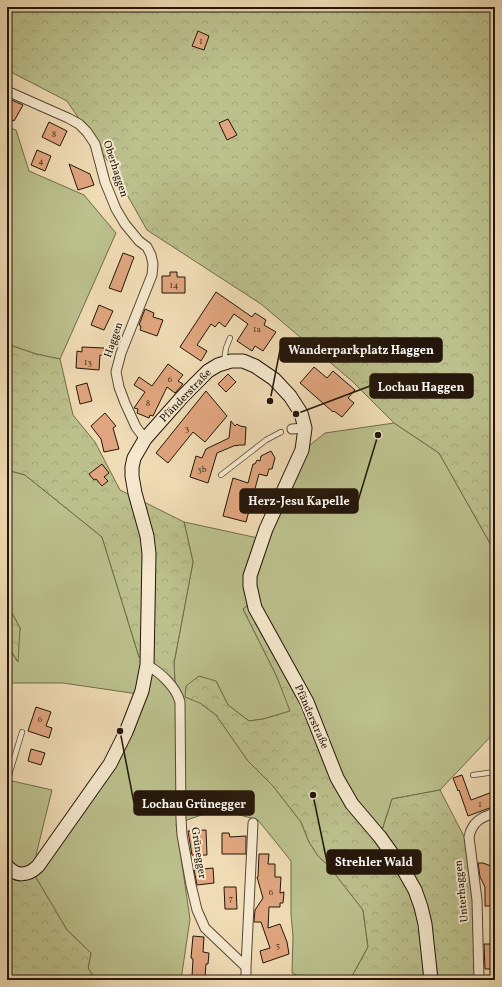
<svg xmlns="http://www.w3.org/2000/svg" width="502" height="987" viewBox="0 0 502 987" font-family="Vollkorn,serif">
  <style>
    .green { fill: #bbc08c; stroke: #706b4b }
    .forest { fill: url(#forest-crowns); stroke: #706b4b }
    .building { fill: #e0a57e; stroke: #24160a }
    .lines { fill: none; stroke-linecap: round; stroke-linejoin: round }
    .lane-casing { stroke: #574734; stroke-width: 6 }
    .street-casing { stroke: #574734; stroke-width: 11 }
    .secondary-casing { stroke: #24160a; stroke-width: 15 }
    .lane { stroke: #f5e8ce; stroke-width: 4.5 }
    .street { stroke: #f5e8ce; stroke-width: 9 }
    .secondary { stroke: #f5e8ce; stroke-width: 13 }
    .labels { text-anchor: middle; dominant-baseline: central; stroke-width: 4; stroke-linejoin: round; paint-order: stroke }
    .number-label { font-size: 9px; fill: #533a27 }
    .street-label { font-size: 11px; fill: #24160a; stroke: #f5e8ce }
    .leader { fill: none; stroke: #24160a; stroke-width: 1.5 }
    .callout-dot { fill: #24160a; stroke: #f5e8ce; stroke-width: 1.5 }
    .callout { fill: #24160a; stroke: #24160a; stroke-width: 1.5 }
    .callout-label { font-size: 12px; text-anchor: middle; font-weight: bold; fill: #fff }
  </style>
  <defs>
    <pattern id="forest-crowns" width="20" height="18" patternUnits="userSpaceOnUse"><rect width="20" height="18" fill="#bbc08c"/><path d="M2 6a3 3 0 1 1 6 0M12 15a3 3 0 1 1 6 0" fill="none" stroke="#a1a477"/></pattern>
  </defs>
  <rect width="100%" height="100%" fill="#efdbb4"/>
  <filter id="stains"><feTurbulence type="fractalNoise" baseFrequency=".005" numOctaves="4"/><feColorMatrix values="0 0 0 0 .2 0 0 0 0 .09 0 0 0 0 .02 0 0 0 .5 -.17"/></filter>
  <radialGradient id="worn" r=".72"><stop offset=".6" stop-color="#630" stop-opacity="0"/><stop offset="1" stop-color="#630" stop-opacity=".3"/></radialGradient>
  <!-- green -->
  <path class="green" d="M 7,127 L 16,130 L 29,171 L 84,195 L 116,233 L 60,359 L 36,354 L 7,344 Z
    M 394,423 L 439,453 L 495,552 L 495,732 L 440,790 L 392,799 L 381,833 L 356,803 L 260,607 L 254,579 L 268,539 L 310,445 L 325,433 Z
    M 7,470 L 25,475 L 102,537 L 139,657 L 175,683 L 174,663 L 193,562 L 184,522 L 258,538 L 251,603 L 243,609 L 277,677 L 291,711 L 263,719 L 249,721 L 228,705 L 216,681 L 200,703 L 216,715 L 248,761 L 273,786 L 301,822 L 309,842 L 318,856 L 328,865 L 363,910 L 368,947 L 350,980 L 301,980 L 301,977 L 292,973 L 293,936 L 291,914 L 291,861 L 258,820 L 218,809 L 176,824 L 190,919 L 181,980 L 96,980 L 88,968 L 91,953 L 67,930 L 35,876 L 111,771 L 138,694 L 63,683 L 7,683 L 7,644 L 17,661 L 20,628 L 7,604 Z
    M 12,781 L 52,790 L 36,855 L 39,858 L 25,869 L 11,865 L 7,854 L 7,798 Z"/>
  <!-- forest -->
  <path class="forest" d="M 7,7 L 495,7 L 495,552 L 439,453 L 394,423 L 352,381 L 261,304 L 147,230 L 109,163 L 67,101 L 7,70 Z
    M 7,344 L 36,354 L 60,359 L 73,415 L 95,442 L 120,490 L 184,522 L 193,562 L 174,663 L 175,683 L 139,657 L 102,537 L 25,475 L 7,470 Z
    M 251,603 L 307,702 L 337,778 L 380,837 L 392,799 L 440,790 L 470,848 L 479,980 L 350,980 L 368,947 L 363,910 L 328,865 L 318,856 L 309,842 L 301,822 L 273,786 L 248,761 L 216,715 L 200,703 L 185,697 L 186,686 L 199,676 L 216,681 L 228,705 L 249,721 L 263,719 L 290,711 L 277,677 L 243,609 Z
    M 7,604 L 20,628 L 18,662 L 7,644 Z
    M 7,875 C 17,884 23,881 35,876 L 67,930 L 91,953 L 88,968 L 96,980 L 7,980 Z"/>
  <!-- building -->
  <path class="building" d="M 198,31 L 209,36 L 204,50 L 192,46 Z
    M 7,98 L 23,105 L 14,121 L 7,117 Z
    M 228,119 L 237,135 L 227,140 L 219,123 Z
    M 49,122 L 67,131 L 60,146 L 42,137 Z
    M 37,150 L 51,156 L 45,171 L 31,165 Z
    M 69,164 L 90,174 L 94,185 L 78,190 Z
    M 123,253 L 134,257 L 121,292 L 109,288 Z
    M 170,272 L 177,272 L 177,277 L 185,277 L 185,293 L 162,293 L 162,276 L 170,276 Z
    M 216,292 L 252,317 L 255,313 L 266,320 L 264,325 L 276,332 L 263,351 L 255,346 L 252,351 L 237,341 L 248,324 L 234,314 L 225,327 L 219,322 L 215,327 L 211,324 L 197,345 L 207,351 L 201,361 L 180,347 Z
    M 99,305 L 113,311 L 104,330 L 91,325 Z
    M 145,309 L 154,313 L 153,317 L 163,320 L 157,336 L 140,330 L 141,326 L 139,325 Z
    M 82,347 L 104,348 L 104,356 L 100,355 L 99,370 L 76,368 L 77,351 L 82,352 Z
    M 168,364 L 183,375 L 178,381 L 183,384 L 175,393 L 167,387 L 153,416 L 150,415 L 149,418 L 137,413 L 138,409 L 134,408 L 145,392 L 134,385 L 139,377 L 152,386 Z
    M 314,367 L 327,378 L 333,371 L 355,390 L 348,398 L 354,403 L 342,417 L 334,411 L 333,412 L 300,383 Z
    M 228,374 L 236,382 L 226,392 L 218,384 Z
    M 87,383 L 92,401 L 80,404 L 76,386 Z
    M 206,391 L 227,416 L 205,442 L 193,432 L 168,463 L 156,453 Z
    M 105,413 L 116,426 L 113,428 L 119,449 L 104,452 L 101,439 L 91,426 Z
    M 231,421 L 235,426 L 237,424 L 240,426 L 246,427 L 245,445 L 239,445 L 236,446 L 236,445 L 217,453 L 208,483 L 190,477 L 196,456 L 202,458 L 206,449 L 229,438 Z
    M 271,451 L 275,458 L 272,469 L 269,469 L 267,476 L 259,474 L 246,522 L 223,516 L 233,478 L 248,483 L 253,464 L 255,464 L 257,460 L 260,461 L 261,456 Z
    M 102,464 L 109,473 L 104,477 L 108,481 L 102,486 L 96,479 L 94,480 L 89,474 Z
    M 36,707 L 51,712 L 46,726 L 52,728 L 49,738 L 28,731 Z
    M 31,749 L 45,753 L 41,765 L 28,761 Z
    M 462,775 L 471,800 L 495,791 L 495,806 L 468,816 L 459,790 L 458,791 L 453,778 Z
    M 206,830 L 207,855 L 192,855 L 188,831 Z
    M 222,833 L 229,833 L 230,837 L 246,836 L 246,854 L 222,854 Z
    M 259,854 L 269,854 L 268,864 L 275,864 L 275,877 L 281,877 L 280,893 L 284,892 L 283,903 L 280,903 L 280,907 L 269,907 L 268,928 L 280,924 L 287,942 L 289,954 L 263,963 L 260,951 L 270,948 L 261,922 L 254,922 L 255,910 L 263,898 L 257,877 L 258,877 Z
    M 478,863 L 483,863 L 491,866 L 493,882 L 494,906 L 485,906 L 485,887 L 480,877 Z
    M 213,868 L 214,883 L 197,885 L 194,870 Z
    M 224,887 L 236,887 L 237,909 L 225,909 Z
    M 193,936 L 204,937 L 203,952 L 209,953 L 208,964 L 206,964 L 205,977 L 192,976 L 193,959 L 191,958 Z
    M 484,944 L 494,944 L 495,969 L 485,969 Z"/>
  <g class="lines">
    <defs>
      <path id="lane" d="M 224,361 L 226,348 L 230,338
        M 221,475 L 266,440 L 281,432
        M 473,775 L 495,772
        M 7,782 L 22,732"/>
      <path id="street" d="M 7,91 L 68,118 L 79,124 L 87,132 L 95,144 L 105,182 L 116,209 L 125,224 L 139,241 L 147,247 L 151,255 L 153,264 L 152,275 L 121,353 L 116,372 L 119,387 L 125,403 L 136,427 L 145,439
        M 292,429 L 305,428
        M 147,665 C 161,673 176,687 180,702 L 181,819 L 182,835 L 191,885 L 197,910 L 205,928 L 246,967 L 246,980
        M 246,967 L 253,823
        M 479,980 L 477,900 L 469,837 C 472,822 481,817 495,813"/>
      <path id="secondary" d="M 7,866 C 16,877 28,876 38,866 L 110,764 L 126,732 L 142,691 L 147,665 L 149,554 L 147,536 L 135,493 L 132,476 L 132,467 L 134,458 L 145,439 L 183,396 L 208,371 L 218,365 L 231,361 L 243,361 L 255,366 L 274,379 L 290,396 L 301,413 L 305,428 L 302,450 L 266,529 L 250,576 L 250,586 L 255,608 L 307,702 L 337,778 L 352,804 L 380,837 L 403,869 L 415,890 L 421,907 L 425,924 L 431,980"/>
    </defs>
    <!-- lane casing -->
    <use href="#lane" class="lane-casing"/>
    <!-- street casing -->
    <use href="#street" class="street-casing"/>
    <!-- secondary casing -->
    <use href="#secondary" class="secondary-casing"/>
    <!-- lane -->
    <use href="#lane" class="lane"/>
    <!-- street -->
    <use href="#street" class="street"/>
    <!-- secondary -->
    <use href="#secondary" class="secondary"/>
  </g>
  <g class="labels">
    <!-- number labels -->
    <g class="number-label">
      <text x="201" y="41">1</text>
      <text x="54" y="134">8</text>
      <text x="41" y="161">4</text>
      <text x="174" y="285">14</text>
      <text x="257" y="329">1a</text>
      <text x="88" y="362">13</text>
      <text x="170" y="379">6</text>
      <text x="148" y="403">8</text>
      <text x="187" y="428">3</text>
      <text x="202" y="469">3b</text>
      <text x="40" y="719">6</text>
      <text x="480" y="804">1</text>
      <text x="271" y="892">6</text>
      <text x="231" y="898">7</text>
      <text x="278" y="945">5</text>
    </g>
    <!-- street labels -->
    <g class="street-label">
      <text transform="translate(115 169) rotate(72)">Oberhaggen</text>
      <text transform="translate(114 340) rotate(-71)">Haggen</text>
      <text transform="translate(186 396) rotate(-46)">Pfänderstraße</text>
      <text transform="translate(311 717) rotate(66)">Pfänderstraße</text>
      <text transform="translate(198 853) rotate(81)">Grünegger</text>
      <text transform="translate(462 891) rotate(-96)">Unterhaggen</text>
    </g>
  </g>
  <!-- callouts -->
  <path class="leader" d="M270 401L280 350M296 414L370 386M378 435L358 501M120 731L134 803M313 795L327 862"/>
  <g class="callout-dot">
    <circle cx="270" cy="401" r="4"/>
    <circle cx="296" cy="414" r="4"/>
    <circle cx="378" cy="435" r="4"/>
    <circle cx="120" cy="731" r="4"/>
    <circle cx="313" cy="795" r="4"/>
  </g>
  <g class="callout">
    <rect x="280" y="338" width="162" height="24" rx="4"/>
    <rect x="370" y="374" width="103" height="24" rx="4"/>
    <rect x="240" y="489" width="118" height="24" rx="4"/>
    <rect x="134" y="791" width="120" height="24" rx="4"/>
    <rect x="327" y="850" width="94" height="24" rx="4"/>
  </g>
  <g class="callout-label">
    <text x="361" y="354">Wanderparkplatz Haggen</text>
    <text x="421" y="391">Lochau Haggen</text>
    <text x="299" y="505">Herz-Jesu Kapelle</text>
    <text x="194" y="808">Lochau Grünegger</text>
    <text x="374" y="866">Strehler Wald</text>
  </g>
  <!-- margin -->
  <rect width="502" height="987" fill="none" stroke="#efdbb4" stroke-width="24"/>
  <rect x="8" y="8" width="486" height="971" fill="none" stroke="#24160a" stroke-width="2"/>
  <rect x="12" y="12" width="478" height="963" fill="none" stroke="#24160a"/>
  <rect width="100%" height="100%" filter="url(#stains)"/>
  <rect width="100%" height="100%" fill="url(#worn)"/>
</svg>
